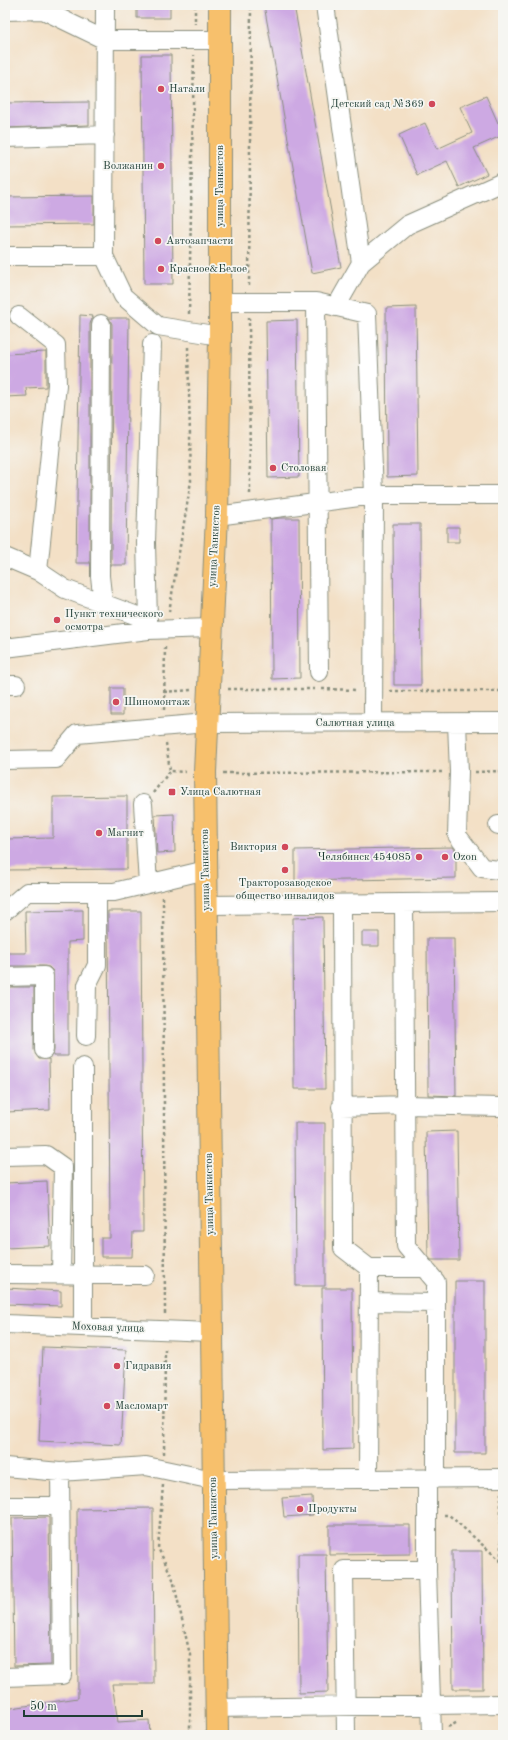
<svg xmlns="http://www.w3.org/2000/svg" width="508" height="1740" viewBox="0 0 508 1740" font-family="'Old Standard TT',serif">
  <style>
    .building { fill: #cda9e3 }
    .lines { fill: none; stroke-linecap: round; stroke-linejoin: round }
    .minor-casing { stroke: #898e7d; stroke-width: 20 }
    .major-casing { stroke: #898e7d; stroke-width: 24 }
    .path { stroke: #898e7d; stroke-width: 2.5; stroke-dasharray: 3 3; stroke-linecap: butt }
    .minor { stroke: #fff; stroke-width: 18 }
    .major { stroke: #f7c06c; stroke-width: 22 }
    .poi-dot { fill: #d1495b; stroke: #f6f6f2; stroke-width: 1.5 }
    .labels { text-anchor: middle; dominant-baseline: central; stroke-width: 3.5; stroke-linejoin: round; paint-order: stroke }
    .poi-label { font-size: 11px; fill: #1f3d34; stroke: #f6f6f2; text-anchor: start }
    .street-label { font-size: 11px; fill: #1f3d34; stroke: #f6f6f2 }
  </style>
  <rect width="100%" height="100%" fill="#f6f6f2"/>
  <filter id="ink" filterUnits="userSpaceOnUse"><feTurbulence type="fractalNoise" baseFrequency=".025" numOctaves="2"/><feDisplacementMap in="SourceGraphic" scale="8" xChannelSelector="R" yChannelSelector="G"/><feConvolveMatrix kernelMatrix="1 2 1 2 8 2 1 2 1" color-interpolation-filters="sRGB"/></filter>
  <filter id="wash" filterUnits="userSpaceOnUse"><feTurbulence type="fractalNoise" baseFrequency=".012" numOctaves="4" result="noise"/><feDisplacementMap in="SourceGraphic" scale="16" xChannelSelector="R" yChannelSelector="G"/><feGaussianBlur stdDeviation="0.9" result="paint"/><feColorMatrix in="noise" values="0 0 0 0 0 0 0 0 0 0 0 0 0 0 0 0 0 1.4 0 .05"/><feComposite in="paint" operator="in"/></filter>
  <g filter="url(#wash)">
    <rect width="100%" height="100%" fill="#f3e0c6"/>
    <g id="blocks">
      <!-- building -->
      <path class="building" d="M 137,5 L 170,5 L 170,18 L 137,18 Z
        M 264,5 L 294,5 L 341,267 L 312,273 Z
        M 142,55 L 171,55 L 173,284 L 144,284 Z
        M 486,96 L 498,123 L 503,120 L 503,135 L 474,148 L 487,174 L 459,187 L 447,161 L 417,175 L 399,135 L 425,123 L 437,149 L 472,133 L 460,107 Z
        M 89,102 L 89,125 L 5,128 L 5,103 Z
        M 94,196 L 94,224 L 5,225 L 5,197 Z
        M 416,307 L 418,476 L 387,477 L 386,308 Z
        M 80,315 L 93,316 L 90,324 L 90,563 L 76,563 Z
        M 109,318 L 129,318 L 126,565 L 111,565 L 112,324 Z
        M 297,320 L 299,477 L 268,478 L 266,321 Z
        M 46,352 L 46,387 L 26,388 L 27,396 L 5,397 L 5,354 Z
        M 280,518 L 299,518 L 300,678 L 272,679 L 271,519 Z
        M 393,524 L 420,524 L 421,685 L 394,685 Z
        M 447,527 L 459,527 L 459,542 L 447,542 Z
        M 111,688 L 123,688 L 123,715 L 111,715 Z
        M 127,796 L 127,869 L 5,870 L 5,839 L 53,838 L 53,797 Z
        M 174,814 L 175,852 L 157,853 L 155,815 Z
        M 453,847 L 456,851 L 456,878 L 295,881 L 295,850 Z
        M 83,910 L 83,941 L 68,942 L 68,1056 L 53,1056 L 54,1050 L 53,971 L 49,967 L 44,966 L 5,966 L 5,953 L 26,953 L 25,911 Z
        M 108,911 L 141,911 L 143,1232 L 133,1232 L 132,1257 L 101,1257 L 101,1238 L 110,1238 Z
        M 323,917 L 325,1089 L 294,1089 L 293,918 Z
        M 362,932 L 379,932 L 379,946 L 362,946 Z
        M 427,938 L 454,938 L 456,1096 L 428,1095 Z
        M 5,987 L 34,987 L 34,1050 L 39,1059 L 49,1059 L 50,1110 L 6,1112 Z
        M 295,1123 L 325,1123 L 325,1286 L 296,1286 Z
        M 457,1131 L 459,1260 L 431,1260 L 428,1256 L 426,1132 Z
        M 47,1181 L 50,1246 L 5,1248 L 5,1183 Z
        M 455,1281 L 485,1281 L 485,1453 L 455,1453 Z
        M 6,1288 L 61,1291 L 61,1306 L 5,1304 Z
        M 322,1288 L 352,1288 L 353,1449 L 323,1450 Z
        M 43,1347 L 126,1350 L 121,1445 L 39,1441 Z
        M 312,1496 L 313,1515 L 284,1517 L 282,1498 Z
        M 153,1508 L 154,1684 L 112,1684 L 118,1722 L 149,1720 L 150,1735 L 5,1735 L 5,1709 L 78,1698 L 77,1509 Z
        M 49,1517 L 51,1665 L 14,1666 L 12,1518 Z
        M 329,1525 L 410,1525 L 410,1554 L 329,1555 Z
        M 452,1551 L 482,1551 L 483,1689 L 453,1689 Z
        M 298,1554 L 326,1554 L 328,1692 L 299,1693 Z"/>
    </g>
  </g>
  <g filter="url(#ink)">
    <use href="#blocks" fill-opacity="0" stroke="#898e7d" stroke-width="1"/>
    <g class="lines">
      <defs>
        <path id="minor" d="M 105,5 L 104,256 L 123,296 L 158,326 L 220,336
          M 325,5 L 361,263 L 336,307
          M 5,11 L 43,10 L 105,40 L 220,40
          M 5,138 L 105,135
          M 5,256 L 104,256
          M 361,263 L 407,225 L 503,182
          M 220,302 L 316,302 L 367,314 L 374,495 L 373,723
          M 316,302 L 319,672
          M 19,316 L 56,345 L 57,385 L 38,571
          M 101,324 L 100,576 L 103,603
          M 217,516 L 374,495 L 503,495
          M 5,557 L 38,571 L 65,589 L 148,620 L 148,630
          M 148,620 L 146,543 L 152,344
          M 5,648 L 148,630 L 211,628
          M 5,685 L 16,685
          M 457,723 L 459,772 L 457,835 L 482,868 L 499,870
          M 5,760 L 56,759 L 77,734 L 207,723 L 503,722
          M 143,804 L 148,884
          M 498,825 L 503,825
          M 404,903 L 406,1246 L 436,1282 L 436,1479
          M 342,904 L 343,1248 L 369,1268 L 368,1479
          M 207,905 L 503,902
          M 5,911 L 27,892 L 114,892 L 206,870
          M 5,977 L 44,976 L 44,1050
          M 86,1036 L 87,985 L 97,965 L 97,892
          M 341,1107 L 405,1105 L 501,1107
          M 5,1156 L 46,1155 L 63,1167 L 61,1274
          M 369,1268 L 425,1268
          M 5,1274 L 145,1275
          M 369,1302 L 436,1303
          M 5,1324 L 211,1332
          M 83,1327 L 83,1067
          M 5,1467 L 60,1472 L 146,1466 L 213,1480 L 503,1478
          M 427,1479 L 427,1570 L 432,1735
          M 5,1506 L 60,1506
          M 5,1677 L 62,1675 L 60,1472
          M 215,1708 L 503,1704
          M 346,1735 L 344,1570 L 427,1570"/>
        <path id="major" d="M 217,1735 L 205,772 L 217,516 L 220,336 L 220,5"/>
      </defs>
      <!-- minor casing -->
      <use href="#minor" class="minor-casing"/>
      <!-- major casing -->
      <use href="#major" class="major-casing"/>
      <!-- path -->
      <path class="path" d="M 195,5 L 195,24
        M 249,286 L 251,5
        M 189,314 L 194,55
        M 249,317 L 250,494
        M 169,612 L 191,481 L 188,347
        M 228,689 L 317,689
        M 322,689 L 357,690
        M 390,691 L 503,691
        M 164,692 L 191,690
        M 164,710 L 165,645
        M 166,743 L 170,771 L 186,772
        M 475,772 L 503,771
        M 223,773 L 442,772
        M 153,793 L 170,771
        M 163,897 L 165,1314
        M 501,1123 L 503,1348
        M 164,1454 L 165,1347
        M 502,1462 L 503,1429
        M 163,1485 L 158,1548 L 173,1579 L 190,1655 L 190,1735
        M 444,1515 L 449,1515 L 503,1563
        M 501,1561 L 501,1493
        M 448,1727 L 458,1722"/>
      <!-- minor -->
      <use href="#minor" class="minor"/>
      <!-- major -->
      <use href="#major" class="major"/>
    </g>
  </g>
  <!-- markers -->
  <g class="poi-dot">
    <circle cx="161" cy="89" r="4"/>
    <circle cx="432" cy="104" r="4"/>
    <circle cx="161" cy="166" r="4"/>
    <circle cx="158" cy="241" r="4"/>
    <circle cx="161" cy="269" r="4"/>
    <circle cx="273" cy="468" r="4"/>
    <circle cx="57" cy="620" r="4"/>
    <circle cx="116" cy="702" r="4"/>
    <rect x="168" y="788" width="8" height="8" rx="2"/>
    <circle cx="99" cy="833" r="4"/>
    <circle cx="285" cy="847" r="4"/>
    <circle cx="419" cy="857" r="4"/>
    <circle cx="445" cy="857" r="4"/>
    <circle cx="285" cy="870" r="4"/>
    <circle cx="117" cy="1366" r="4"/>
    <circle cx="107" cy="1406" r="4"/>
    <circle cx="300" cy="1509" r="4"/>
  </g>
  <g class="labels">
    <!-- poi labels -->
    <g class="poi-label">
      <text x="169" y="89">Натали</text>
      <text x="424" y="104" text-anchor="end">Детский сад №369</text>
      <text x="153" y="166" text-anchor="end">Волжанин</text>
      <text x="166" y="241">Автозапчасти</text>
      <text x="169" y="269">Красное&amp;Белое</text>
      <text x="281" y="468">Столовая</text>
      <text x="65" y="614">Пункт технического<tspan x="65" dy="13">осмотра</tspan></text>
      <text x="124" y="702">Шиномонтаж</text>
      <text x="180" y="792">Улица Салютная</text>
      <text x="107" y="833">Магнит</text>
      <text x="277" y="847" text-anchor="end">Виктория</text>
      <text x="411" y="857" text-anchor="end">Челябинск 454085</text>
      <text x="453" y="857">Ozon</text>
      <text x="285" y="883" text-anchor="middle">Тракторозаводское<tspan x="285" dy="13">общество инвалидов</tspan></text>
      <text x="125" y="1366">Гидравия</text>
      <text x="115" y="1406">Масломарт</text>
      <text x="308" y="1509">Продукты</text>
    </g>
    <!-- street labels -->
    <g class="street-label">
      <text transform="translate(220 186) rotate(-90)">улица Танкистов</text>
      <text transform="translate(215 546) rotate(-87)">улица Танкистов</text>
      <text x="355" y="723">Салютная улица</text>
      <text transform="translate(206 870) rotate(-91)">улица Танкистов</text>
      <text transform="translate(210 1194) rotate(-91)">улица Танкистов</text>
      <text transform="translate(108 1328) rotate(2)">Моховая улица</text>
      <text transform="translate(214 1518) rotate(-91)">улица Танкистов</text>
    </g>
  </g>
  <!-- margin -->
  <rect width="508" height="1740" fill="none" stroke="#f6f6f2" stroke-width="20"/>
  <!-- scale -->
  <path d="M24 1710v6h118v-6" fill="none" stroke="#1f3d34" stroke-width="2"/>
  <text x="30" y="1710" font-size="12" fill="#1f3d34" stroke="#f6f6f2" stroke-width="3" paint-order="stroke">50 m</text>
</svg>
